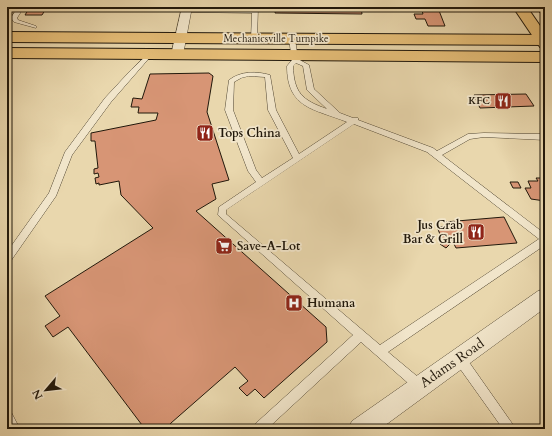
<svg xmlns="http://www.w3.org/2000/svg" width="552" height="436" viewBox="0 0 552 436" font-family="Cardo,serif">
  <style>
    .building { fill: #d79575; stroke: #21180b }
    .lines { fill: none; stroke-linecap: round; stroke-linejoin: round }
    .lane-casing { stroke: #534834; stroke-width: 1 }
    .street-casing { stroke: #534834; stroke-width: 1 }
    .primary-casing { stroke: #21180b; stroke-width: 2 }
    .highway-casing { stroke: #21180b; stroke-width: 2 }
    .lane { fill: #f1e5ca; fill-rule: evenodd }
    .street { fill: #f1e5ca; fill-rule: evenodd }
    .primary { fill: #e4bc76; fill-rule: evenodd }
    .highway { fill: #e4bc76; fill-rule: evenodd }
    .labels { text-anchor: middle; dominant-baseline: central; stroke-width: 3.5; stroke-linejoin: round; paint-order: stroke }
    .far-street-label { font-size: 10px; fill: #21180b; stroke: #f1e5ca }
    .far-poi-label { font-size: 10px; font-weight: bold; fill: #21180b; stroke: #f1e5ca; text-anchor: end }
    .poi-label { font-size: 12px; font-weight: bold; fill: #21180b; stroke: #f1e5ca; text-anchor: start }
    .near-street-label { font-size: 14px; fill: #21180b; stroke: #f1e5ca }
  </style>
  <rect width="100%" height="100%" fill="#e9d7ad"/>
  <filter id="stains"><feTurbulence type="fractalNoise" baseFrequency=".005" numOctaves="4"/><feColorMatrix values="0 0 0 0 .2 0 0 0 0 .09 0 0 0 0 .02 0 0 0 .5 -.17"/></filter>
  <radialGradient id="worn" r=".72"><stop offset=".6" stop-color="#630" stop-opacity="0"/><stop offset="1" stop-color="#630" stop-opacity=".3"/></radialGradient>
  <!-- building -->
  <path class="building" d="M 28,7 L 47,7 L 42,15 L 25,15 L 30,7 Z
    M 276,7 L 361,7 L 362,14 L 275,13 Z
    M 421,8 L 438,8 L 445,26 L 428,26 L 425,19 L 416,19 L 414,14 L 423,14 Z
    M 209,73 L 213,76 L 207,112 L 229,180 L 212,184 L 216,199 L 196,211 L 326,327 L 327,342 L 264,398 L 255,389 L 247,396 L 239,388 L 248,381 L 235,367 L 171,423 L 166,429 L 145,429 L 68,327 L 53,337 L 45,326 L 60,316 L 45,296 L 153,228 L 121,195 L 119,181 L 99,185 L 99,183 L 96,184 L 95,178 L 99,177 L 98,173 L 94,174 L 94,169 L 98,168 L 95,141 L 91,141 L 91,133 L 156,120 L 158,113 L 138,113 L 139,107 L 131,107 L 133,98 L 142,99 L 150,74 Z
    M 526,94 L 534,106 L 480,108 L 474,95 Z
    M 536,178 L 545,178 L 545,201 L 531,199 L 525,188 L 531,188 L 528,181 L 538,181 Z
    M 510,182 L 518,182 L 521,188 L 513,188 Z
    M 504,217 L 517,243 L 456,248 L 451,238 L 442,239 L 437,227 L 447,226 L 445,222 Z
    M 444,240 L 450,244 L 446,248 L 440,244 Z"/>
  <g class="lines">
    <defs>
      <path id="lane" d="M 18,7 L 24,7 L 17,18 L 18,20 L 36,26 L 36,28 L 14,22 L 11,18 Z
        M 252,7 L 258,7 L 257,39 L 254,41 L 251,39 L 252,13 L 186,12 L 183,10 L 186,8 L 252,9 Z
        M 292,37 L 295,39 L 298,59 L 309,65 L 314,89 L 340,113 L 353,118 L 358,118 L 358,120 L 433,148 L 437,151 L 468,134 L 484,133 L 545,134 L 545,140 L 484,137 L 470,139 L 442,155 L 545,234 L 545,245 L 388,352 L 424,382 L 426,386 L 424,390 L 420,392 L 416,390 L 361,342 L 267,429 L 252,429 L 254,425 L 353,335 L 218,215 L 219,207 L 256,182 L 248,171 L 225,110 L 229,80 C 241,71 256,71 270,75 L 276,110 L 299,154 L 347,122 C 315,109 287,109 287,66 L 292,60 L 289,39 ZM 296,63 L 303,66 L 307,90 L 327,109 C 302,100 294,93 293,66 ZM 249,76 L 265,77 L 268,110 L 293,158 L 262,178 L 256,170 L 233,110 L 234,82 L 241,78 ZM 354,124 L 427,152 L 539,239 L 380,345 L 226,214 L 226,210 Z
        M 149,53 L 152,55 L 151,56 L 111,102 L 72,155 L 56,196 L 10,262 L 7,263 L 7,252 L 49,193 L 65,152 L 105,98 L 131,70 Z
        M 460,354 L 464,355 L 516,429 L 503,429 L 456,363 L 454,359 L 456,355 Z
        M 7,410 L 11,412 L 20,429 L 7,429 Z"/>
      <path id="street" d="M 182,7 L 192,7 L 183,55 L 181,58 L 173,58 L 171,55 Z
        M 545,289 L 545,308 L 380,429 L 348,429 L 352,421 L 538,291 Z"/>
      <path id="primary" d="M 513,7 L 527,7 L 545,33 L 545,49 L 540,47 Z
        M 536,7 L 545,7 L 545,13 L 540,12 Z"/>
      <path id="highway" d="M 7,32 L 545,35 L 545,45 L 7,42 Z
        M 7,48 L 545,52 L 545,62 L 7,58 Z"/>
    </defs>
    <!-- lane casing -->
    <use href="#lane" class="lane-casing"/>
    <!-- street casing -->
    <use href="#street" class="street-casing"/>
    <!-- primary casing -->
    <use href="#primary" class="primary-casing"/>
    <!-- highway casing -->
    <use href="#highway" class="highway-casing"/>
    <!-- lane -->
    <use href="#lane" class="lane"/>
    <!-- street -->
    <use href="#street" class="street"/>
    <!-- primary -->
    <use href="#primary" class="primary"/>
    <!-- highway -->
    <use href="#highway" class="highway"/>
  </g>
  <!-- icons -->
  <defs>
    <symbol id="restaurant-square" viewBox="-11 -11 22 22"><rect x="-9" y="-9" width="18" height="18" rx="4" fill="#8f2418" stroke="#f1e5ca"/><path d="M-5-6h1v4h1v-4h1v4h1v-4h1v5L-1.5 .5V6h-2V.5L-5-1ZM5-6V6H3V1.5H1.5Q1.5-4 5-6Z" fill="#fff"/></symbol>
    <symbol id="supermarket-square" viewBox="-11 -11 22 22"><rect x="-9" y="-9" width="18" height="18" rx="4" fill="#8f2418" stroke="#f1e5ca"/><path d="M-6-5.5h2.5l.6 2H6L4.5 2H-2.5L-4.4-4H-6ZM-1.5 3.2a1.3 1.3 0 1 0 .1 0ZM3 3.2a1.3 1.3 0 1 0 .1 0Z" fill="#fff"/></symbol>
    <symbol id="hospital-square" viewBox="-11 -11 22 22"><rect x="-9" y="-9" width="18" height="18" rx="4" fill="#8f2418" stroke="#f1e5ca"/><path d="M-5-5h3v3.5h4V-5h3V5h-3V1.5h-4V5h-3Z" fill="#fff"/></symbol>
  </defs>
  <g fill-rule="evenodd">
    <use href="#restaurant-square" x="493" y="91" width="20" height="20"/>
    <use href="#restaurant-square" x="195" y="123" width="20" height="20"/>
    <use href="#restaurant-square" x="466" y="222" width="20" height="20"/>
    <use href="#supermarket-square" x="214" y="236" width="20" height="20"/>
    <use href="#hospital-square" x="284" y="293" width="20" height="20"/>
  </g>
  <g class="labels">
    <!-- far-street labels -->
    <g class="far-street-label">
      <text x="276" y="39">Mechanicsville Turnpike</text>
    </g>
    <!-- far-poi labels -->
    <g class="far-poi-label">
      <text x="490" y="101">KFC</text>
    </g>
    <!-- poi labels -->
    <g class="poi-label">
      <text x="218" y="133">Tops China</text>
      <text x="463" y="225" text-anchor="end">Jus Crab<tspan x="463" dy="14">Bar &amp; Grill</tspan></text>
      <text x="237" y="246">Save-A-Lot</text>
      <text x="307" y="303">Humana</text>
    </g>
    <!-- near-street labels -->
    <g class="near-street-label">
      <text transform="translate(452 363) rotate(-35)">Adams Road</text>
    </g>
  </g>
  <!-- margin -->
  <rect width="552" height="436" fill="none" stroke="#e9d7ad" stroke-width="24"/>
  <rect x="8" y="8" width="536" height="420" fill="none" stroke="#21180b" stroke-width="2"/>
  <rect x="12" y="12" width="528" height="412" fill="none" stroke="#21180b"/>
  <!-- north arrow -->
  <g transform="translate(46 390) rotate(242)" stroke="#f1e5ca" stroke-width="3" paint-order="stroke">
  <path d="M0-3L7 15L0 10L-7 15Z" fill="#21180b"/>
  <text y="-6" font-size="11" font-weight="bold" text-anchor="middle" fill="#21180b">N</text>
  </g>
  <rect width="100%" height="100%" filter="url(#stains)"/>
  <rect width="100%" height="100%" fill="url(#worn)"/>
</svg>
